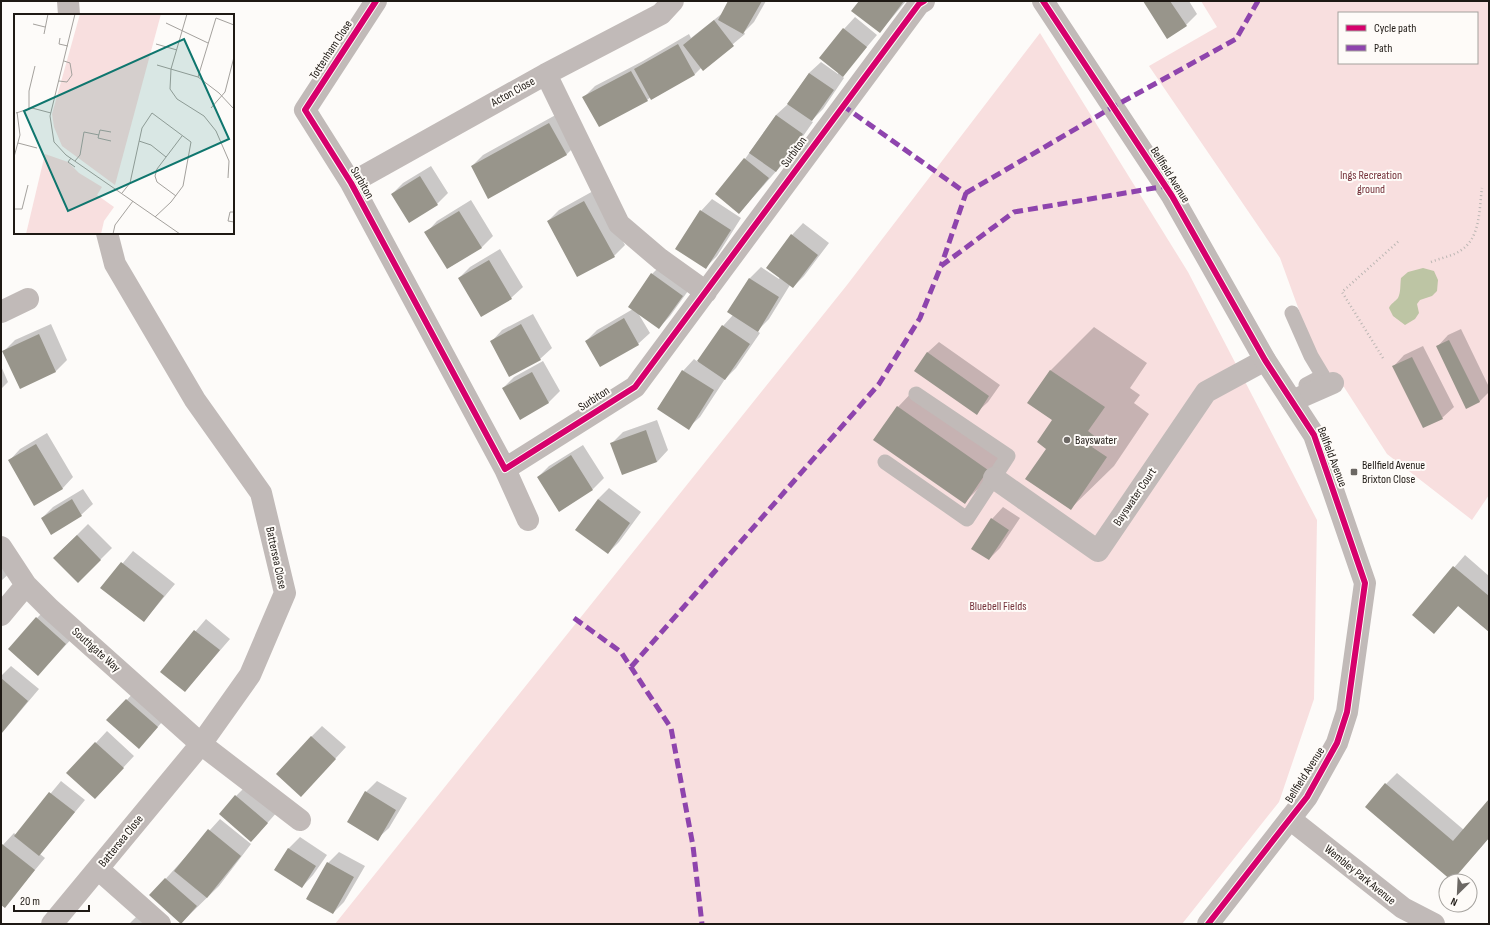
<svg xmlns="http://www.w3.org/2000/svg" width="1490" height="925" viewBox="0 0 1490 925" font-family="'Sofia Sans Condensed',sans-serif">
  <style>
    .green { fill: #f8dfdf; fill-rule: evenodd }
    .water { fill: #bdc5a4 }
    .shadow { fill: #0003 }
    .building { fill: #98958b }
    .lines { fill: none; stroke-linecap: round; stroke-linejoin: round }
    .path { stroke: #bbb6b3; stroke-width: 2.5; stroke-dasharray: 1 3; stroke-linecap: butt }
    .lane { stroke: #c1bab8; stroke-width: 15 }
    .street { stroke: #c1bab8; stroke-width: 22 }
    .secondary { stroke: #c1bab8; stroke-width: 22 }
    .quiet { stroke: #8e44ad; stroke-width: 5; stroke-dasharray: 10 5; stroke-linecap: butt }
    .cycleway-casing { stroke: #fefbf8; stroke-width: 8 }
    .cycleway { stroke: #d6006c; stroke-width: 6 }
    .poi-dot { fill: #6c6864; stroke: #fefbf8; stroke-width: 1.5 }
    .labels { text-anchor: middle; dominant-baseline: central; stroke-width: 4; stroke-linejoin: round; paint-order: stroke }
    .street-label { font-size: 12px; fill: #1e1914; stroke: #fefbf8 }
    .park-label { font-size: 12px; fill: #733038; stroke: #fefbf8 }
    .poi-label { font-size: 12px; fill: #1e1914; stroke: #fefbf8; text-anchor: start }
    .inset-road { fill: none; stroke: #a4a19d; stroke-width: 1 }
    .view { fill: #0f766e; fill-opacity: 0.15; stroke: #0f766e; stroke-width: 2 }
    .inset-edge { fill: none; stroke: #1e1914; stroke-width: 2 }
  </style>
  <rect width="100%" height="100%" fill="#fdfbf9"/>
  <!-- green -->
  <path class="green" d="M 1201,1 L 1489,1 L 1489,495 L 1472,520 L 1387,454 L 1344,387 L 1333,383 L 1323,376 L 1280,258 L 1149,66 L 1217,27 ZM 1339,13 L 1477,13 L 1477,63 L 1339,63 Z
    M 1040,33 L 1188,272 L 1317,520 L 1314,699 L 1279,802 L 1182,924 L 335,924 L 847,285 Z"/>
  <!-- water -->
  <path class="water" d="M 1423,268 L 1434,271 L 1438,280 L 1437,291 L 1432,296 L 1420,300 L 1417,304 L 1419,313 L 1415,319 L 1405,325 L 1393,316 L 1389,308 C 1391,303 1395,302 1398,298 C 1401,292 1400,285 1401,278 L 1408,272 Z"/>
  <!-- shadow -->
  <path class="shadow" d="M 730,1 L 766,1 L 754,22 L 744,32 L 745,34 L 703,69 L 702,67 L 695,74 L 652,99 L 651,97 L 647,100 L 584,97 L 595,86 L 643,61 L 689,34 L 691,38 L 724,12 Z
    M 860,1 L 906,1 L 880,32 Z
    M 1144,1 L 1189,1 L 1197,14 L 1186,25 Z
    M 855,17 L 877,35 L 842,76 L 844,78 L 823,109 L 811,121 L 813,122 L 787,159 L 739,213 L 745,159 L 776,115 L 788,104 L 809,73 L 821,62 L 838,74 L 844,29 Z
    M 561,112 L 578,143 L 567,154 L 489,197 L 472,166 L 483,155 Z
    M 431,166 L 448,193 L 437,204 L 392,194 L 403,183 Z
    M 595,190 L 625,245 L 614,256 L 548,221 L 559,210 Z
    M 712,199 L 741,218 L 717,256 L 706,267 L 677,248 L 701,211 Z
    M 471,200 L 493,236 L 482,247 L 448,268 L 426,233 L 437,221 Z
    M 803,223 L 829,243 L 804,276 L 793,287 L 790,285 L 769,319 L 757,331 L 760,333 L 736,368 L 725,379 L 700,417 L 688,428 L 658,408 L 683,371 L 694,359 L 698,362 L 723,326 L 733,315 L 750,278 L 761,267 L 779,279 L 780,277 L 767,268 L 792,235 Z
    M 500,249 L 523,287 L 511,298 L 481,316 L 459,278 L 470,267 Z
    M 663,263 L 693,284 L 670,316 L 659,328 L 638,313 L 650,333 L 638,344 L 600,366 L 586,341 L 597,330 L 633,309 L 652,274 Z
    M 533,314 L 552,348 L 540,359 L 510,376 L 491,342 L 502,330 Z
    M 51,324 L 67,360 L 56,371 L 20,388 L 4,351 L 15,340 Z
    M 1094,327 L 1147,363 L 1130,388 L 1140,395 L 1134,403 L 1149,414 L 1114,466 L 1070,509 L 1047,448 L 1053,420 L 1029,403 L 1051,370 Z
    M 1461,329 L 1489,387 L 1489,392 L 1479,402 L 1437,347 L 1448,335 Z
    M 939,342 L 1000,385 L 988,402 L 976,413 L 927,353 Z
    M 1423,346 L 1454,407 L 1442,418 L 1393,367 L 1404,355 Z
    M 543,361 L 560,391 L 549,402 L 520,418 L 503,388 L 514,377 Z
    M 1,366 L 8,382 L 1,389 Z
    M 914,390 L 1004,453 L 981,486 L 964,503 L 898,407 Z
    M 657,420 L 668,450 L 657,462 L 611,444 L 623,432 Z
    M 47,433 L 73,477 L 62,489 L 9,461 L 20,449 Z
    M 583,445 L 604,478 L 593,489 L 538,477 L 549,466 Z
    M 609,488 L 641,512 L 619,542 L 608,553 L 598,499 Z
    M 83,489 L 93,504 L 81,515 L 42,518 L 53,507 Z
    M 1003,507 L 1020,518 L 1000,548 L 989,559 L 973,548 L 992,519 Z
    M 88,524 L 112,548 L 78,582 L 54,558 Z
    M 1,551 L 13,570 L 1,581 Z
    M 133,551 L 175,584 L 144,621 L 102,588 Z
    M 1465,555 L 1489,576 L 1489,630 L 1459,605 L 1434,633 L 1413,615 Z
    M 48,607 L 77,633 L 49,663 L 37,618 Z
    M 206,619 L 230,639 L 185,691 L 161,672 Z
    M 11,666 L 39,689 L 1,734 L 1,676 Z
    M 138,688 L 168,715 L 150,736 L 108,720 Z
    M 322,726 L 346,747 L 312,784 L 311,737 Z
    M 107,731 L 134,756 L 95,798 L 68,773 Z
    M 1397,773 L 1464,830 L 1489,800 L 1489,838 L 1452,880 L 1386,784 Z
    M 61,781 L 85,800 L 40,854 L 45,858 L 4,907 L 1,904 L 1,847 L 14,833 L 16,835 Z
    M 377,781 L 407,798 L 389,828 L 377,839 L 366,792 Z
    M 247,785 L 278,811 L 262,829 L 236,796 Z
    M 220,819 L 251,844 L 219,886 L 181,923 L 151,895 Z
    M 300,837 L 327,855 L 313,875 L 302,887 L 275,869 L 289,848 Z
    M 339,852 L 365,866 L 344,902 L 333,913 L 328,863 Z
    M 143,910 L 160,924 L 129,924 Z"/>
  <!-- building -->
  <path class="building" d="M 762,1 L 743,34 L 718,20 L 728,1 Z
    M 859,1 L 904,1 L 880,33 L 851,11 Z
    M 1143,1 L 1170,1 L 1187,26 L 1167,39 Z
    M 714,20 L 734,46 L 703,71 L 683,45 Z
    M 843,28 L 867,47 L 843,77 L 819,58 Z
    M 678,44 L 695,75 L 651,100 L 634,69 Z
    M 631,71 L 648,101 L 599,127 L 582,97 Z
    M 809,73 L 834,90 L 812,121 L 787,104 Z
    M 776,115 L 803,134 L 776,172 L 749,153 Z
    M 549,123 L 567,155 L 488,199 L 471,166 Z
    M 744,158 L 769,178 L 739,214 L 715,194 Z
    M 420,176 L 438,205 L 409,223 L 391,194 Z
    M 584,201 L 615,257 L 577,277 L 547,221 Z
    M 700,210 L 731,230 L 706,269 L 675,249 Z
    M 459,211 L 482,248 L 447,269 L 424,232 Z
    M 791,234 L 818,255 L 793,288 L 766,268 Z
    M 489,260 L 512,299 L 481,317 L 458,278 Z
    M 651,273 L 683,296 L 659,329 L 628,307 Z
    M 749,278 L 779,297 L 758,332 L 727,312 Z
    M 624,318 L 639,345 L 600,367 L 585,341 Z
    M 521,324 L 541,360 L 509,377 L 490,341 Z
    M 722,325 L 750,344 L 725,380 L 697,361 Z
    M 39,334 L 56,372 L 20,389 L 2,351 Z
    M 1449,340 L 1480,402 L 1466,409 L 1436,346 Z
    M 927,352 L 989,396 L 977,415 L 914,371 Z
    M 1412,357 L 1443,419 L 1423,428 L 1392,366 Z
    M 682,370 L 714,390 L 689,430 L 657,409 Z
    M 1050,370 L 1105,407 L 1088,431 L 1098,439 L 1092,447 L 1107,457 L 1071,510 L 1025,479 L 1046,449 L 1037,442 L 1052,420 L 1027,403 Z
    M 532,372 L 549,403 L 520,420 L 502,388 Z
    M 897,406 L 988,470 L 965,504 L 873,440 Z
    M 646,430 L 657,462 L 622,475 L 610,443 Z
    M 36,444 L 63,489 L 34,506 L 8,460 Z
    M 571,455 L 593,490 L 559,512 L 537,477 Z
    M 72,499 L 82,516 L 51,535 L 41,518 Z
    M 598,499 L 630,523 L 608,554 L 575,530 Z
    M 991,518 L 1009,530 L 989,560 L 971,549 Z
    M 77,535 L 101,560 L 78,583 L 53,558 Z
    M 121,562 L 164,596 L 144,622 L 100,588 Z
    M 1453,566 L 1489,596 L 1489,632 L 1458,606 L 1434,634 L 1412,615 Z
    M 36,617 L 66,644 L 38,676 L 8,649 Z
    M 194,630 L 220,650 L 185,692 L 160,672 Z
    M 1,678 L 28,701 L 1,734 Z
    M 126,699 L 158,727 L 139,749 L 106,720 Z
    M 311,736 L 336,759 L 301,797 L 276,774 Z
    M 95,742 L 124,768 L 95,799 L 66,773 Z
    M 1385,783 L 1453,841 L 1489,799 L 1489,838 L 1452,881 L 1365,807 Z
    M 365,791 L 396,810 L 378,841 L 347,822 Z
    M 49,792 L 75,812 L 39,856 L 14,836 Z
    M 235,795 L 268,823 L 251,842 L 219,814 Z
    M 208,829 L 241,856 L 207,898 L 174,871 Z
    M 2,844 L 35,870 L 5,908 L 1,905 Z
    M 288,848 L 316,866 L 302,888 L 274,870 Z
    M 327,862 L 354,877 L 333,914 L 306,899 Z
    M 165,878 L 197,906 L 181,924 L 149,895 Z"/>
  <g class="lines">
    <!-- path -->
    <path class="path" d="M 1431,262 C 1441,258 1452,256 1460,251 C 1481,238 1479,209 1482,188
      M 1383,358 L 1342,292 L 1400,240"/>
    <!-- lane -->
    <path class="lane" d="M 1292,313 L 1311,356 L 1323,376 L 1306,385
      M 885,462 L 967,519 L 1008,456 L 916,394"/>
    <!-- street -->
    <path class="street" d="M 68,1 L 69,15
      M 376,1 L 305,110 L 351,183 L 505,469 L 635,387 L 919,4 L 924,1
      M 546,74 L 619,224 L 660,259 L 706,292
      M 351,183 L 546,74 L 661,14 L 673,1
      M 1,312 L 28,299
      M 1292,401 L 1333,383
      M 505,469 L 528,520
      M 994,478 L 1098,551 L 1206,392 L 1265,360
      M 1,547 L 26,585 L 50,609 L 201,744 L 300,820
      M 1,615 L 26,585
      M 1290,819 L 1403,908 L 1434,924
      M 98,869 L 160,924
      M 52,924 L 201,744 L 250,675 L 285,593 L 261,493 L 195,400 L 115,264 L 107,233"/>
    <!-- secondary -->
    <path class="secondary" d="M 1043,1 L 1172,196 L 1265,360 L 1314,435 L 1365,583 L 1347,712 L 1337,743 L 1307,797 L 1208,924"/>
    <!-- quiet -->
    <path class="quiet" d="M 842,105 L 966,193 L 941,266
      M 966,193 L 1113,107 L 1236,39 L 1258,1
      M 574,618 L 621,652 L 671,728 L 693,846 L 702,924
      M 631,667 L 879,384 L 920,318 L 941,266 L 1014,212 L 1166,186"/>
    <defs>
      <path id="cycleway" d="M 376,1 L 305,110 L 351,183 L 505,469 L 635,387 L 919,4 L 924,1
        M 1043,1 L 1172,196 L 1265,360 L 1314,435 L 1365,583 L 1347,712 L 1337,743 L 1307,797 L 1208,924"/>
    </defs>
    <!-- cycleway casing -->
    <use href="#cycleway" class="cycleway-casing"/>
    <!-- cycleway -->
    <use href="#cycleway" class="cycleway"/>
  </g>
  <!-- markers -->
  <g class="poi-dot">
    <circle cx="1067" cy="440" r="4"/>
    <rect x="1350" y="468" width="8" height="8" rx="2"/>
  </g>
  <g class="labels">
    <!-- street labels -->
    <g class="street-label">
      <text transform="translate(331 50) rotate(-57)">Tottenham Close</text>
      <text transform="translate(513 92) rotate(-29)">Acton Close</text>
      <text transform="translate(794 152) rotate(-54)">Surbiton</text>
      <text transform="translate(1170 175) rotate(58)">Bellfield Avenue</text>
      <text transform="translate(362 183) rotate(60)">Surbiton</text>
      <text transform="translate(594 399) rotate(-33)">Surbiton</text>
      <text transform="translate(1332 457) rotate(69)">Bellfield Avenue</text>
      <text transform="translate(1135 497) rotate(-56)">Bayswater Court</text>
      <text transform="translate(276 558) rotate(78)">Battersea Close</text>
      <text transform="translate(96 650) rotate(42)">Southgate Way</text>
      <text transform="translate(1305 775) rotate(-58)">Bellfield Avenue</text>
      <text transform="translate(121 841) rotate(-51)">Battersea Close</text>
      <text transform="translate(1360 875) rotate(39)">Wembley Park Avenue</text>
    </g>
    <!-- park labels -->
    <g class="park-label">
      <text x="1371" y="175">Ings Recreation<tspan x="1371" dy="14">ground</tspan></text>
      <text x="998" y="606">Bluebell Fields</text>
    </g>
    <!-- poi labels -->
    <g class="poi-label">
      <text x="1075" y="440">Bayswater</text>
      <text x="1362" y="465">Bellfield Avenue<tspan x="1362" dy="14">Brixton Close</tspan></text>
    </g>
  </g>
  <!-- overview -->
  <g transform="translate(14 14)">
    <rect width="220" height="220" fill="#fdfbf9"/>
    <path d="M 66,0 L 147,0 L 101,171 L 48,132 L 40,113 L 38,100 ZM 31,140 L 54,148 L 65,159 L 88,173 L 83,181 L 100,193 L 90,207 L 87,220 L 12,220 Z" fill="#f8dfdf"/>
    <path class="inset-road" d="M 61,0 L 36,102 L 40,128 L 52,141 L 166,220M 173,0 L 157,55 L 156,75 L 163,85 L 190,102 L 202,117 L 215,147 L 214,164M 152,9 L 194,29M 19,10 L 31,13M 30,20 L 34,0M 46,24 L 45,30 L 54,32M 142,30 L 163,36M 143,51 L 184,63 L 205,79 L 219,94M 184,63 L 202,4 L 220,11M 45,67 L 53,68 L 58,61 L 56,49 L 50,47M 15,94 L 15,77 L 21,52M 197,94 L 211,78 L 220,43M 2,99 L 18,94 L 37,99M 97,127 L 84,124 L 86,116 L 97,118M 125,127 L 137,131 L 152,143M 4,129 L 23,134M 0,143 L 6,121 L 3,98M 57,144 L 54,148 L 61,153M 61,147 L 66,141 L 70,118 L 85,121M 108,179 L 116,169 L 128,114 L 138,99 L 177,128 L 169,172 L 157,188 L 141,203M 162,182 L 143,168 L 141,162 L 143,155 L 168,122M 0,195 L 8,195 L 14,171M 220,198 L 216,198 L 214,207 L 220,208M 99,220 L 101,211 L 119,187"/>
    <path class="view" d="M 170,25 L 215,125 L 54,197 L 10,97 Z"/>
    <rect width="220" height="220" class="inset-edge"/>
  </g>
  <!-- border -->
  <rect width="1490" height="925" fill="none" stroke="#1e1914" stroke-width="4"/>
  <!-- legend -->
  <rect x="1338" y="12" width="140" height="52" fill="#fefbf8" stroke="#a4a19d"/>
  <rect x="1346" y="25" width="20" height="6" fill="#d6006c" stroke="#a4a19d"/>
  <text x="1374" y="32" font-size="12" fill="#1e1914">Cycle path</text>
  <rect x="1346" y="45" width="20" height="6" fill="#8e44ad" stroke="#a4a19d"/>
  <text x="1374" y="52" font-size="12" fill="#1e1914">Path</text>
  <!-- north arrow -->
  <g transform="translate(1458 893) rotate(204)"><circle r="19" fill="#fefbf8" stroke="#a4a19d"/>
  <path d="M0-3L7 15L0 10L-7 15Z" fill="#6c6864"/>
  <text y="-6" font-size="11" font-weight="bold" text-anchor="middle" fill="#1e1914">N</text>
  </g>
  <!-- scale -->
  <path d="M14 905v6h75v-6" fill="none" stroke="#1e1914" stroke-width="2"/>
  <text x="20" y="905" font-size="12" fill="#1e1914" stroke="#fefbf8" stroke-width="3" paint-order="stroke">20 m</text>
</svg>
